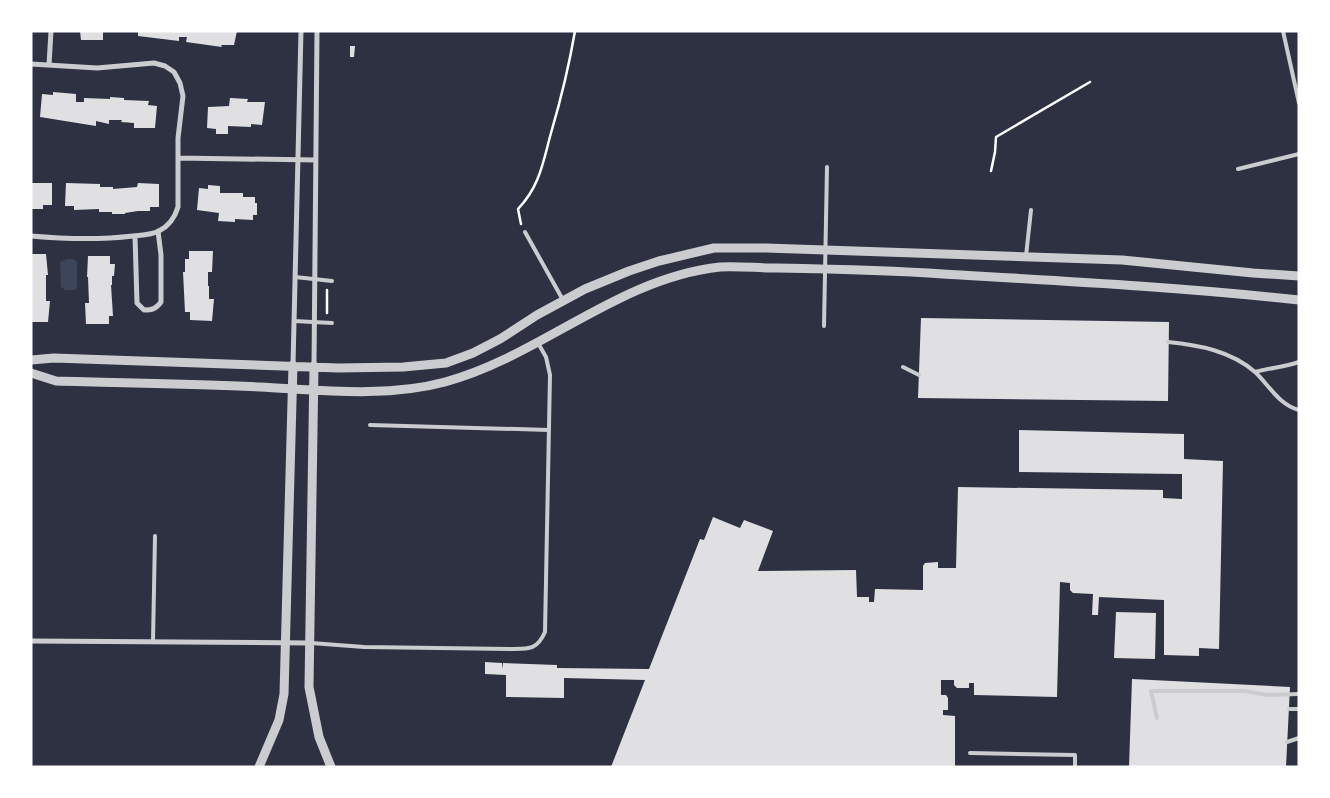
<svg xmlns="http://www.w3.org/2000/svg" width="1330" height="798" viewBox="0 0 1330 798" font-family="'Fira Sans Condensed',sans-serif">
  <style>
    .green { fill: #3c4559 }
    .building { fill: #e0e0e3 }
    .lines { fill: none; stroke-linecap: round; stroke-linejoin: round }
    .path { stroke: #fff; stroke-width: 2.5 }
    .service { stroke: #caccd0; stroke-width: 4 }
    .minor { stroke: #caccd0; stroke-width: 5 }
    .tertiary { stroke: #caccd0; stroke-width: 9 }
  </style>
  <rect width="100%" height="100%" fill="#2d3142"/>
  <!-- green -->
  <path class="green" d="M 67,259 L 73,259 L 77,262 L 77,286 L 75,290 L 65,290 L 61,287 L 60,262 Z"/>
  <!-- building -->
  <path class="building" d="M 80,31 L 103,31 L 103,40 L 81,40 Z
    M 138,31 L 237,31 L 234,45 L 221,45 L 222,47 L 186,42 L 187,37 L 179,37 L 179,41 L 138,36 Z
    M 350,46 L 355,46 L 354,57 L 350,57 Z
    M 53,92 L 76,94 L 76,102 L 84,102 L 84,98 L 110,99 L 110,97 L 124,98 L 124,100 L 149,101 L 148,105 L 157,106 L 155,128 L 134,128 L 134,123 L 121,122 L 122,120 L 109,120 L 109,124 L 96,121 L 96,126 L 40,117 L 42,94 L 53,95 Z
    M 230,98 L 248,99 L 247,102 L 265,102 L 262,125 L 251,124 L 251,127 L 228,126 L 228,134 L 216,134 L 216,129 L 207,128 L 208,107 L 229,106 Z
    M 31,183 L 52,183 L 52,205 L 43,205 L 43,209 L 31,209 Z
    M 66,183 L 100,184 L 100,187 L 113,187 L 113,189 L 137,187 L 138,183 L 159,184 L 159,207 L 150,207 L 150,211 L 138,211 L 125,213 L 125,214 L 112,214 L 112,212 L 99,212 L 99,209 L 74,210 L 74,206 L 65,206 Z
    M 208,185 L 220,186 L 220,193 L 243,193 L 243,197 L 255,197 L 255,203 L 257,203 L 257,215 L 253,215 L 253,220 L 235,219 L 235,222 L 218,221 L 219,213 L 197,210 L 199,188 L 208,189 Z
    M 189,251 L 213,251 L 212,272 L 208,272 L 208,286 L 209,286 L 209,299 L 214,299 L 212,321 L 190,320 L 190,312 L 185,312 L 183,272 L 185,272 L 185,259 L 189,259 Z
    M 31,254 L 46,254 L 48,275 L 46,275 L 46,301 L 50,301 L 48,322 L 31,322 Z
    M 88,256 L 110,256 L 110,264 L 115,264 L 114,276 L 112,276 L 112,285 L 111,285 L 113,316 L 109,316 L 109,324 L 86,324 L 85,303 L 89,303 L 88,277 L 87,277 Z
    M 921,318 L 1169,322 L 1168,401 L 918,398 Z
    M 1019,430 L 1184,434 L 1184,459 L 1223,461 L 1219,649 L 1199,648 L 1199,656 L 1164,655 L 1164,600 L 1099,597 L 1098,615 L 1092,615 L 1093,594 L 1073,593 L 1070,590 L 1070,583 L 1060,582 L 1057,697 L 974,695 L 974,683 L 969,683 L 969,688 L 957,688 L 954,685 L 954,680 L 941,680 L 941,695 L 946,695 L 948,698 L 948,710 L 943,710 L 943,715 L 955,716 L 955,767 L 611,767 L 645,680 L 564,678 L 564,698 L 506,697 L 506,675 L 485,674 L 485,662 L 502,663 L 502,669 L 503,663 L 557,665 L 557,668 L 649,669 L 700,539 L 704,540 L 713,517 L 740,528 L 744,520 L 773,531 L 758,571 L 856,570 L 857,597 L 869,597 L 869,602 L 874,602 L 875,589 L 923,590 L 923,566 L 925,563 L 938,562 L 938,568 L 956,568 L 958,487 L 1163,490 L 1163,498 L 1182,499 L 1182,474 L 1019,472 Z
    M 1116,612 L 1156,613 L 1155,659 L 1114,658 Z
    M 1132,679 L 1290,687 L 1286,767 L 1129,767 Z"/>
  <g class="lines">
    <!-- path -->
    <path class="path" d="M 991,171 L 995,152 L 996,137 L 1090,82
      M 521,224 L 518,209 C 540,186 543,162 551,133 C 561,99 569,66 575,31
      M 327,313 L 327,290"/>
    <!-- service -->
    <path class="service" d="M 1283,31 L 1299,103
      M 1238,169 L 1299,154
      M 525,232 L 563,300
      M 1026,256 L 1031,210
      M 295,277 L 332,281
      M 294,321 L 332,323
      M 824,326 L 827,167
      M 1168,342 C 1199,345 1231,351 1255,372 C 1269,385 1279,405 1299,410
      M 903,367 L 919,375
      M 1255,372 C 1270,368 1284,367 1299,362
      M 370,425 L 549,430
      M 153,641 L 155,536
      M 311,643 L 364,647 L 511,649 C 529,649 537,650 545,632 L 550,375 L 546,357 L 538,343
      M 1289,709 L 1299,709
      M 1157,718 L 1151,691 L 1245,691 L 1267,695 L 1299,694
      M 1287,742 L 1299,738
      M 970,753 L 1075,755 L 1075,767"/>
    <!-- minor -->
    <path class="minor" d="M 31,64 L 97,68 L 154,63 L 165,66 L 174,72 L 180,83 L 183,96 L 178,138 L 178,207 C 175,217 169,226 159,231 C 151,235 142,235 133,236 C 99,240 65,239 31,236
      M 49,65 L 51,31
      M 178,158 L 316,160
      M 135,236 L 137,303 L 144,310 C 152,310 156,309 161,302 L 161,255 L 158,231
      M 293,365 L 301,31
      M 314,366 L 317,31
      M 31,641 L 309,643"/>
    <!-- tertiary -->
    <path class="tertiary" d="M 31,360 L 54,358 L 338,368 L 403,367 L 446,363 L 473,353 L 500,339 L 537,315 L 585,289 L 629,271 L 659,261 L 714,248 L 766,248 L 1122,260 L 1253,273 L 1299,276
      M 314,366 L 309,687 L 319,737 L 331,767
      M 31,373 L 56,381 C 124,383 192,384 260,387 C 320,390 386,398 445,382 C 541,356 618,278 720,267 C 738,266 758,268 777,268 C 832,269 887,270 943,274 C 1062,281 1180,287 1299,300
      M 259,767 L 279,720 L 284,694 L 293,365"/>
  </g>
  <!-- border -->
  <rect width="1330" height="798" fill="none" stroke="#ffffff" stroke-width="65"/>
</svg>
